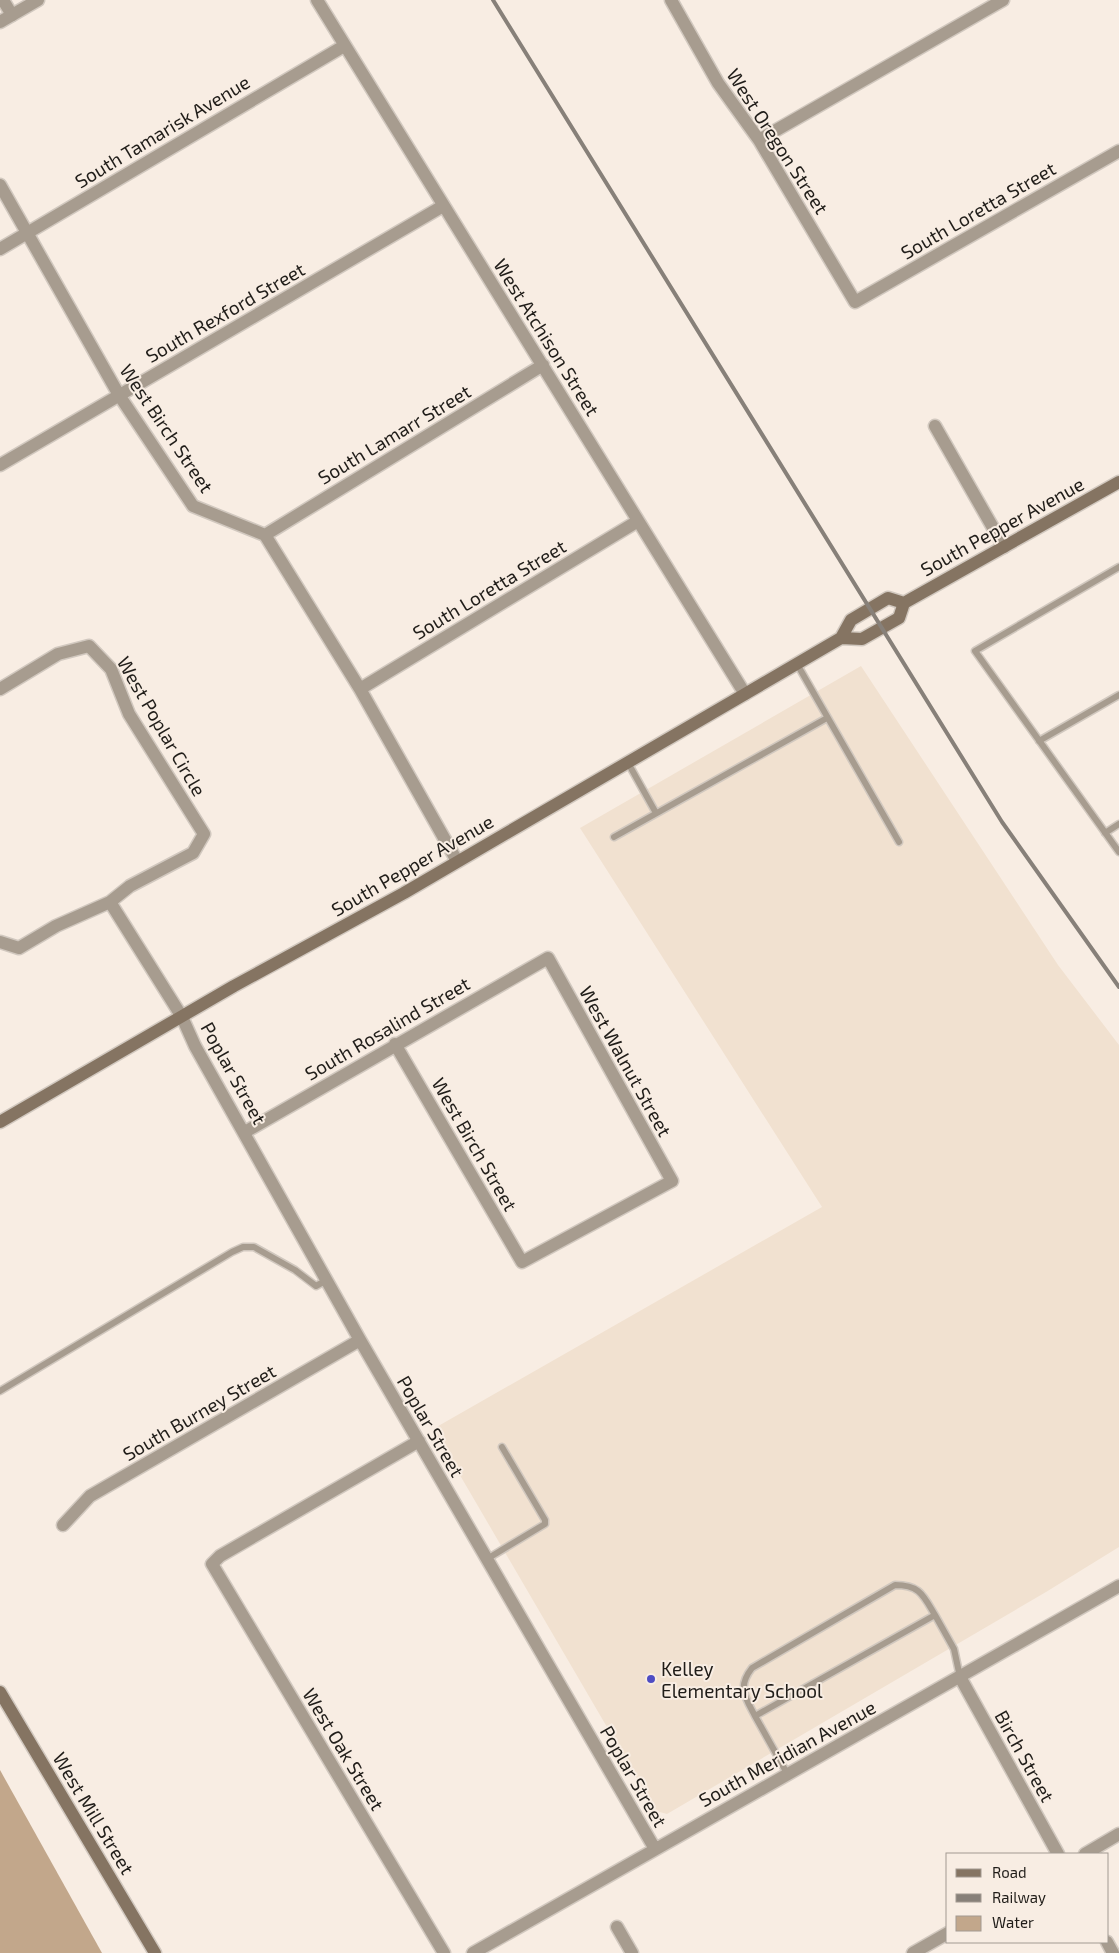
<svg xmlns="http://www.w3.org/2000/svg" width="1119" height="1953" viewBox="0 0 1119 1953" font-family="'Exo 2',sans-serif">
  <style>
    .built { fill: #f1e1d0 }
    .water { fill: #c2a78b }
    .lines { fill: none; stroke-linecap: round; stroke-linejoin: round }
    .service-casing { stroke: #d1c8bf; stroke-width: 9 }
    .minor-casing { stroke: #d1c8bf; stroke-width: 15 }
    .tertiary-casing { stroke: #d1c8bf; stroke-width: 15 }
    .secondary-casing { stroke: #d1c8bf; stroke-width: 15 }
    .service { stroke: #a79c8f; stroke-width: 6 }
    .minor { stroke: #a79c8f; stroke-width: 12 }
    .tertiary { stroke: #a79c8f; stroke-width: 12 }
    .secondary { stroke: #857462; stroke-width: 12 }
    .rail { stroke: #878079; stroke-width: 4 }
    .poi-dot { fill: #4e4cc3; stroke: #f8ede3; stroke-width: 2 }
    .labels { text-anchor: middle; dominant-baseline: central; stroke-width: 4; stroke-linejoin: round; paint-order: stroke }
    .street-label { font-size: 19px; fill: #201d19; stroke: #f8ede3 }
    .poi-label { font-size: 19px; fill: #201d19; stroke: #f8ede3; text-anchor: start }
  </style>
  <rect width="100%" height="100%" fill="#f8ede3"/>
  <!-- built -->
  <path class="built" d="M 861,666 L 1058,965 L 1119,1045 L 1119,1547 L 1046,1592 L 667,1814 L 656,1811 L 433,1429 L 822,1207 L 580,828 Z"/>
  <!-- water -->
  <path class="water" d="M 0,1770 L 102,1953 L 0,1953 Z"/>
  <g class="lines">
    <defs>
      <path id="service" d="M 1119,567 L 975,651 L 1119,852
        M 797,664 L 899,842
        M 1039,741 L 1119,695
        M 627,761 L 656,813
        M 1105,833 L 1119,824
        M 614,837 L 827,718
        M 0,1391 L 232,1252 L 243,1247 L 254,1247 L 295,1270 L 316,1286 L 327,1280
        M 487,1559 L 545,1524 L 545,1520 L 502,1447
        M 755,1716 C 745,1697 737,1687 752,1668 L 895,1585 C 920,1585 923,1595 935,1615
        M 788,1775 L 755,1716 L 935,1615 L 954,1649 L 960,1677"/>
      <path id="minor" d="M 3,0 L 12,15
        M 317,0 L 745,694
        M 671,0 L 718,83 L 759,140 L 855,302 L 1119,151
        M 759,140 L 1003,0
        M 0,185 L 119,395 L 193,506 L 265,535 L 360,689 L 457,861
        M 0,249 L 344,46
        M 935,426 L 1004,547
        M 0,465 L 443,206
        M 265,535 L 543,365
        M 0,689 L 58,654 L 89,646 L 111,669 L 129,714 L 204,834 L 193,853 L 130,886 L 110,902 L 56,926 L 19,948 L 0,942
        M 360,689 L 638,521
        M 110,902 L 182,1017 L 195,1046 L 360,1340 L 655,1849
        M 245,1132 L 548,958 L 672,1181 L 522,1262 L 395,1044
        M 419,1441 L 220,1556 L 212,1564 L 444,1953
        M 63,1525 L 90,1496 L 360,1340
        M 960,1677 L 1058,1854
        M 1085,1854 L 1119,1834
        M 617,1927 L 632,1953
        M 1107,1942 L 1113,1953
        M 473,1953 L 1119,1586
        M 913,1953 L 948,1933"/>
      <path id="tertiary" d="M 0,22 L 38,0"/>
      <path id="secondary" d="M 841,638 L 862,639 L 899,618 L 904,603 L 1119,482
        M 0,1122 L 234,986 L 404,893 L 841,638 L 851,620 L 888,598 L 904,603
        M 0,1692 L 155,1953"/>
    </defs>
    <!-- service casing -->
    <use href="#service" class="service-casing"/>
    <!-- minor casing -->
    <use href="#minor" class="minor-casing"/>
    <!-- tertiary casing -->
    <use href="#tertiary" class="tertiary-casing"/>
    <!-- secondary casing -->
    <use href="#secondary" class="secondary-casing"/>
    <!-- service -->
    <use href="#service" class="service"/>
    <!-- minor -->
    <use href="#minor" class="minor"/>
    <!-- tertiary -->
    <use href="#tertiary" class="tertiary"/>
    <!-- secondary -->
    <use href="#secondary" class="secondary"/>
    <!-- rail -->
    <path class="rail" d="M 493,0 L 1002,822 L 1119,987"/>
  </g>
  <!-- markers -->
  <circle class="poi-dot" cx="651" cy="1679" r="5"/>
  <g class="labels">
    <!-- street labels -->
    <g class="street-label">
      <text transform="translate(162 131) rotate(-31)">South Tamarisk Avenue</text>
      <text transform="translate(778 141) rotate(57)">West Oregon Street</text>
      <text transform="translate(978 210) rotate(-30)">South Loretta Street</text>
      <text transform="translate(225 312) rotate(-30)">South Rexford Street</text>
      <text transform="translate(547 337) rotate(58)">West Atchison Street</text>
      <text transform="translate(167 428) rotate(56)">West Birch Street</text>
      <text transform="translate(394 434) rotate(-31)">South Lamarr Street</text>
      <text transform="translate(1002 526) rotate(-29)">South Pepper Avenue</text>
      <text transform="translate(489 589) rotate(-31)">South Loretta Street</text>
      <text transform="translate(162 726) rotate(60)">West Poplar Circle</text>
      <text transform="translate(412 865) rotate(-30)">South Pepper Avenue</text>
      <text transform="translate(387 1028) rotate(-30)">South Rosalind Street</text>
      <text transform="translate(626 1061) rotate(61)">West Walnut Street</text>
      <text transform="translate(234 1073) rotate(61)">Poplar Street</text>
      <text transform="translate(475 1144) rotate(60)">West Birch Street</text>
      <text transform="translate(199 1412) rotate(-30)">South Burney Street</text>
      <text transform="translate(431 1426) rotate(60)">Poplar Street</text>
      <text transform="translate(344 1749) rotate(59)">West Oak Street</text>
      <text transform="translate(787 1753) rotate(-29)">South Meridian Avenue</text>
      <text transform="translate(1025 1756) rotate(61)">Birch Street</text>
      <text transform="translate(634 1776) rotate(60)">Poplar Street</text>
      <text transform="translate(94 1813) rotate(59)">West Mill Street</text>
    </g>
    <!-- poi labels -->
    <g class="poi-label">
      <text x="661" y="1668">Kelley<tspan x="661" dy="22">Elementary School</tspan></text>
    </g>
  </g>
  <!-- legend -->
  <rect x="946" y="1853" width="162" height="90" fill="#f8ede3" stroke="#a29a92"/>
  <rect x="956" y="1869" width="25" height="8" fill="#857462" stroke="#a29a92"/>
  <text x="992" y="1878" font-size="15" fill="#201d19">Road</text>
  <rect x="956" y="1894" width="25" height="8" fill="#878079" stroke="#a29a92"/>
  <text x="992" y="1903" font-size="15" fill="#201d19">Railway</text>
  <rect x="956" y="1916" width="25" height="15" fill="#c2a78b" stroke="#a29a92"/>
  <text x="992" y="1928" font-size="15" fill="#201d19">Water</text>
</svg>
